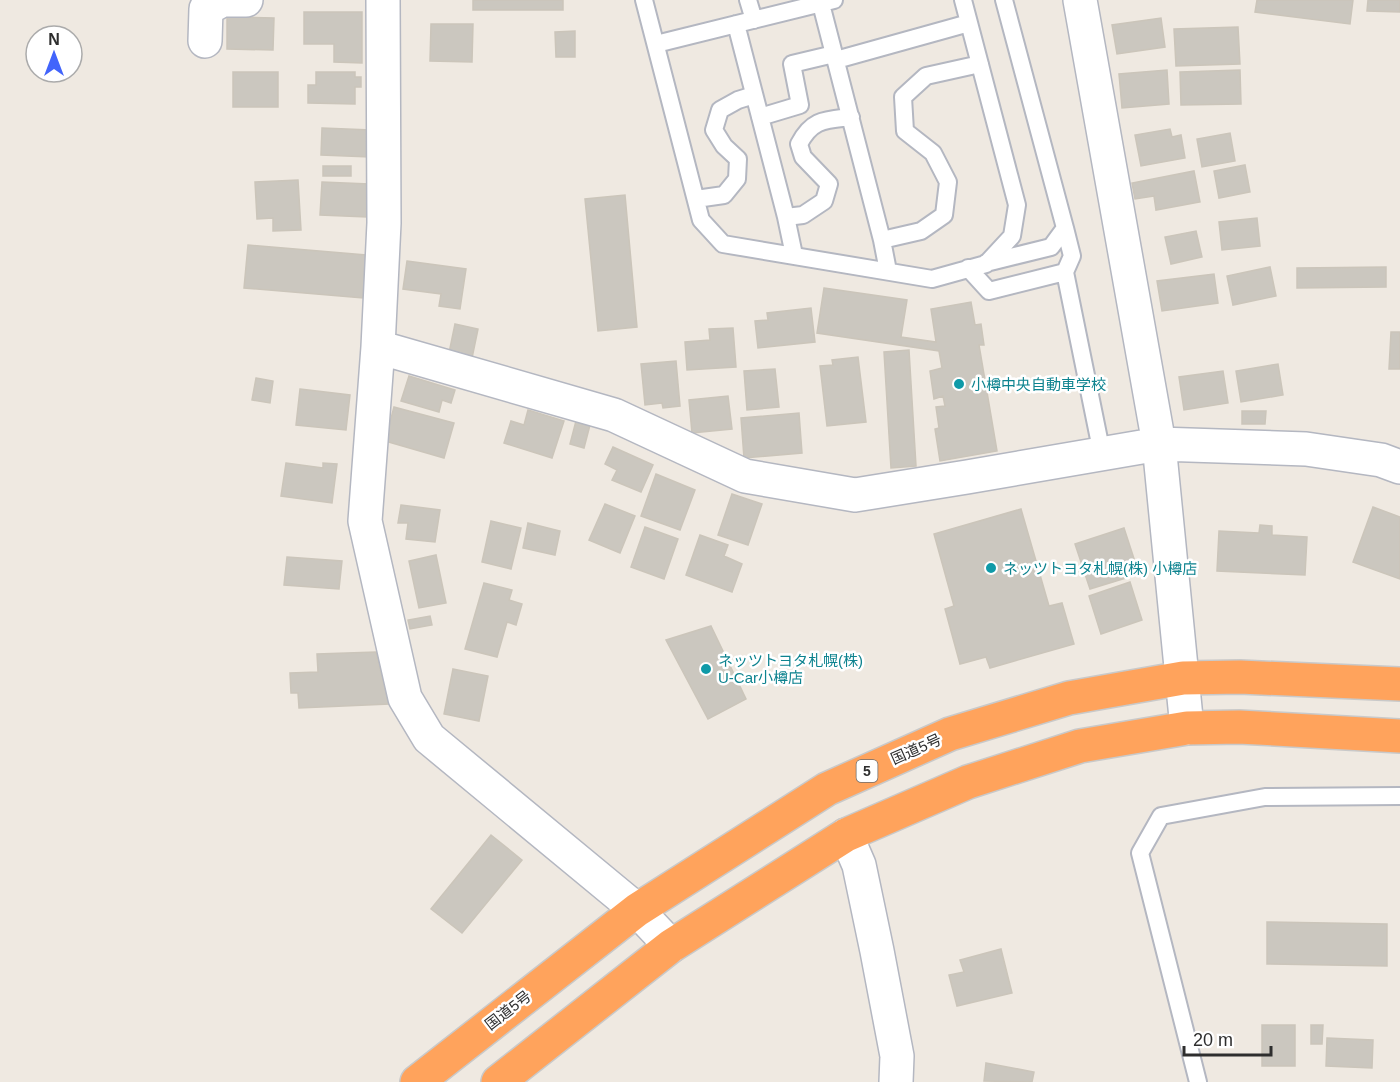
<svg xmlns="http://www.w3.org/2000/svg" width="1400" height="1082" viewBox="0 0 1400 1082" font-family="Helvetica,'Noto Sans JP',sans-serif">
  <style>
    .building { fill: #cbc7bf; stroke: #cbc5ba; stroke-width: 1.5 }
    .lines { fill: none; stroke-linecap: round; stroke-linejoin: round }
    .lane-casing { stroke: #b4b7c1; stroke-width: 20 }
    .street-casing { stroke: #b4b7c1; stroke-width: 36 }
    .highway-casing { stroke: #c9c9c9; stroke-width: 36 }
    .lane { stroke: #fff; stroke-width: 16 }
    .street { stroke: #fff; stroke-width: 33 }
    .highway { stroke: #ffa35c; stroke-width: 33 }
    .culture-dot { fill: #0f9aa8; stroke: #fff; stroke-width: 2 }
    .labels { text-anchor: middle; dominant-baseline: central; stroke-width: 5; stroke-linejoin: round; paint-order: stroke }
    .shield { fill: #fff; stroke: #6d6d6d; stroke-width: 1.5 }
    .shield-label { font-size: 14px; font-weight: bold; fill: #2e2e2e }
    .culture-label { font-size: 15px; fill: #0d838f; stroke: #fff; text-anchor: start }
    .street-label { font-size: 15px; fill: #2e2e2e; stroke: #fff }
  </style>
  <rect width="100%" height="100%" fill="#efe9e1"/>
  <!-- building -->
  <path class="building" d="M 473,0 L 563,0 L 563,10 L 473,10 Z
    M 1257,0 L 1353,0 L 1350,24 L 1255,12 Z
    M 1368,0 L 1400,0 L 1400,12 L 1367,11 Z
    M 304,12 L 362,12 L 362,63 L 334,62 L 334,44 L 304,44 Z
    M 227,17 L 274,18 L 273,50 L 227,49 Z
    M 1161,18 L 1165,47 L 1117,54 L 1112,25 Z
    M 431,24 L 473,24 L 472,62 L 430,61 Z
    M 1238,27 L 1240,64 L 1176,66 L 1174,29 Z
    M 575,31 L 575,57 L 556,57 L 555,32 Z
    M 1167,70 L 1169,104 L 1122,108 L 1119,74 Z
    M 1240,70 L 1241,104 L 1181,105 L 1180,72 Z
    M 233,72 L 278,72 L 278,107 L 233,107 Z
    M 316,72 L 355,72 L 355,77 L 361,77 L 361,87 L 355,87 L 355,104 L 308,103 L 308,85 L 316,85 Z
    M 322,128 L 371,130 L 370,157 L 321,155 Z
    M 1170,129 L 1172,137 L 1181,135 L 1185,158 L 1141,166 L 1135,135 Z
    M 1230,133 L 1235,161 L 1202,167 L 1197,139 Z
    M 1245,165 L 1250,192 L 1219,198 L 1214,171 Z
    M 323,166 L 351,166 L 351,176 L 323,176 Z
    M 1194,171 L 1200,202 L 1156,210 L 1154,196 L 1135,199 L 1132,183 Z
    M 298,180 L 301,230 L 273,231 L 273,218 L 257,219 L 255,182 Z
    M 322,182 L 369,184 L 367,217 L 320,215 Z
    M 625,195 L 637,327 L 598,331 L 585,199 Z
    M 1257,218 L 1260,246 L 1222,250 L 1219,222 Z
    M 1196,231 L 1202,257 L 1171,264 L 1165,237 Z
    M 248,245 L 366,255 L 363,298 L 244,288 Z
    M 407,261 L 466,269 L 460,309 L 439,306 L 441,294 L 403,289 Z
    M 1270,267 L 1276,296 L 1233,305 L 1227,276 Z
    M 1386,267 L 1386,287 L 1297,288 L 1297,268 Z
    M 1214,274 L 1218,303 L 1162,311 L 1157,281 Z
    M 824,288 L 907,300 L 901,337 L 936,342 L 931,309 L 971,302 L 975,325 L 981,324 L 984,345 L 979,345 L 997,451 L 940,461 L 935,429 L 939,428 L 936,407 L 945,406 L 943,396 L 934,399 L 930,371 L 942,368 L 939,351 L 817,333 Z
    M 811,308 L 815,342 L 758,348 L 755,321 L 768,320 L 767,313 Z
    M 455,324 L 478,329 L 472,358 L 449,353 Z
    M 733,328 L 736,367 L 687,370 L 685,342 L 710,340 L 709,329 Z
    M 1391,332 L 1400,332 L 1400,369 L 1389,369 Z
    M 909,350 L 916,466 L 891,468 L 884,352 Z
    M 858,357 L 866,422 L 827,426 L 820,366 L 833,365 L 832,360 Z
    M 676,361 L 680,406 L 663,408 L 662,403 L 645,405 L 641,364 Z
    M 1278,364 L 1283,395 L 1241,402 L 1236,371 Z
    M 775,369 L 779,407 L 747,410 L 744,371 Z
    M 1223,371 L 1228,403 L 1184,410 L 1179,377 Z
    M 409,376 L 455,390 L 451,403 L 442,400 L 439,412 L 401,401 Z
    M 256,378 L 273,381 L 270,403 L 252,400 Z
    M 300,389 L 350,395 L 346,430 L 296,425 Z
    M 728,396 L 732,429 L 692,433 L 689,400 Z
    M 394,407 L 454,423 L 444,458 L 385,441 Z
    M 528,410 L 564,421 L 552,458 L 504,443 L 511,421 L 524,425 Z
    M 1242,411 L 1266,411 L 1265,424 L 1242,424 Z
    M 799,413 L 802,453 L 744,458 L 741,418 Z
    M 576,421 L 590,425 L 584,448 L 570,444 Z
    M 613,447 L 653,465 L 641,492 L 612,480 L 617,470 L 605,464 Z
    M 286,463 L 323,468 L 323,463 L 337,464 L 332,503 L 281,496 Z
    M 656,474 L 695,490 L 680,530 L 641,516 Z
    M 732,494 L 762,504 L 748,545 L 718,535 Z
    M 605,504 L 635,516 L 620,553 L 589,540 Z
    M 401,505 L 440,510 L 435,542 L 406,539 L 408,523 L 398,523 Z
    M 1373,507 L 1400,517 L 1400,579 L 1353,562 Z
    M 1021,509 L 1049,606 L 1062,603 L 1074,644 L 990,668 L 986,657 L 960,664 L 945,609 L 954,606 L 934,534 Z
    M 491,521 L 521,528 L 511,569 L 482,562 Z
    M 528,523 L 560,531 L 555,555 L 523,548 Z
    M 1260,525 L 1272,526 L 1272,535 L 1307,537 L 1305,575 L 1217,571 L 1219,531 L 1259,533 Z
    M 645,527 L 678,539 L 664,579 L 631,567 Z
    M 1124,528 L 1139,574 L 1090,589 L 1075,544 Z
    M 700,535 L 728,545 L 724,556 L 742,564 L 732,592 L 686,575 Z
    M 436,555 L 446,603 L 419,608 L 409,561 Z
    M 287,557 L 342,561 L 339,589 L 284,585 Z
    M 1130,582 L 1142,620 L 1101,634 L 1089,596 Z
    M 484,583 L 512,590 L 509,600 L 522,604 L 516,625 L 507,622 L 497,657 L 465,649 Z
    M 430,616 L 432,625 L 410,629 L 408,620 Z
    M 711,626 L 746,699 L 708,719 L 666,640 Z
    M 376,652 L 389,704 L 299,708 L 298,693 L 291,693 L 290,673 L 318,672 L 317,654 Z
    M 453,669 L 488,676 L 479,721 L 444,714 Z
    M 491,835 L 522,860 L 462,933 L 431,909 Z
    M 1267,922 L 1387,924 L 1387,966 L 1267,964 Z
    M 1001,949 L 1012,993 L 957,1006 L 949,975 L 964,972 L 960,960 Z
    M 1262,1025 L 1295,1025 L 1295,1066 L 1262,1066 Z
    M 1311,1025 L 1323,1025 L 1322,1044 L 1311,1044 Z
    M 1327,1038 L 1373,1040 L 1372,1068 L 1326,1066 Z
    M 986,1063 L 1034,1072 L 1032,1082 L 984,1081 Z"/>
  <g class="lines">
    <defs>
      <path id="lane" d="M 644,0 L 701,220 L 723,244 L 932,279 L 986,264 L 1012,236 L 1017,205 L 963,0
        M 748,0 L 754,20
        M 820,0 L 882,240 L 888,271
        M 736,24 L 786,217 L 794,255
        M 656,44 L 834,0
        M 836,60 L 969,23
        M 760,117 L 800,105 L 792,64 L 834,54
        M 696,199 L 724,195 L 737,179 L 738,159 L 724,146 L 714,130 L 720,110 L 738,100 L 754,95
        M 786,217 L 803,215 L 824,201 L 829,184 L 803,157 L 799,144 C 812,119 825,120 851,117
        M 882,240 L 921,231 L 944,215 L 948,182 L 933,153 L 905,131 L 903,97 L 926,76 L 980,64
        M 986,263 L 1051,247 L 1065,228 L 1004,0
        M 968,268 L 989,291 L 1065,272 L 1072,256 L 1065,228
        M 1065,272 L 1102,454
        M 1198,1082 L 1140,853 L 1161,816 L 1265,797 L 1400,796"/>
      <path id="street" d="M 383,0 L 384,223 L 378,347 L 365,521 L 405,698 L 429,738 L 637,910 L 671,946
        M 1080,0 L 1159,444 L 1187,728
        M 205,41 L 206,9 L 222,0 L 246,0
        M 378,347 L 614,415 L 745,476 L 855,495 L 967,477 L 1159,444 L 1306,449 L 1381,460 L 1400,467
        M 846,835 L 859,865 L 877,951 L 897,1056 L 896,1082"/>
      <path id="highway" d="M 417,1082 L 637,910 L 827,789 L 950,734 L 1069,698 L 1183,678 L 1240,677 L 1400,684
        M 498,1082 L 671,946 L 846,835 L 968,782 L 1080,746 L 1187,728 L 1239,727 L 1400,736"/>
    </defs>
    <!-- lane casing -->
    <use href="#lane" class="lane-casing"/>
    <!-- street casing -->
    <use href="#street" class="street-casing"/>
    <!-- highway casing -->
    <use href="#highway" class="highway-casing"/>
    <!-- lane -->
    <use href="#lane" class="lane"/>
    <!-- street -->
    <use href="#street" class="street"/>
    <!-- highway -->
    <use href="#highway" class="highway"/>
  </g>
  <!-- markers -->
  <g class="culture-dot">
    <circle cx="959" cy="384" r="6"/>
    <circle cx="991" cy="568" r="6"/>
    <circle cx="706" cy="669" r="6"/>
  </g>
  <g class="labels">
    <!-- shield labels -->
    <rect class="shield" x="856.5" y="760" width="21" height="22" rx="4.5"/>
    <g class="shield-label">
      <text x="867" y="771">5</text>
    </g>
    <!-- culture labels -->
    <g class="culture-label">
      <text x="971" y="384">小樽中央自動車学校</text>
      <text x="1003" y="568">ネッツトヨタ札幌(株) 小樽店</text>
      <text x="718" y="660">ネッツトヨタ札幌(株)<tspan x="718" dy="17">U-Car小樽店</tspan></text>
    </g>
    <!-- street labels -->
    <g class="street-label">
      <text transform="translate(916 749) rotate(-24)">国道5号</text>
      <text transform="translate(508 1010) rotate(-38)">国道5号</text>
    </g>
  </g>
  <!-- north arrow -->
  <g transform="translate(54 54)"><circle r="28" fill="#ffffff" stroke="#ababab" stroke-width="1.5"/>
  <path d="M0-4.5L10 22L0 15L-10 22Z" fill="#4264fb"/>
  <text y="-9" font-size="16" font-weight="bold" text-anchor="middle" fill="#2e2e2e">N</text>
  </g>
  <!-- scale -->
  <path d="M1184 1046v9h87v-9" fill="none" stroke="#2e2e2e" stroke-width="3"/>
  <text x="1193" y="1046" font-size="18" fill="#2e2e2e" stroke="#ffffff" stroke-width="4.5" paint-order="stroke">20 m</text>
</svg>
